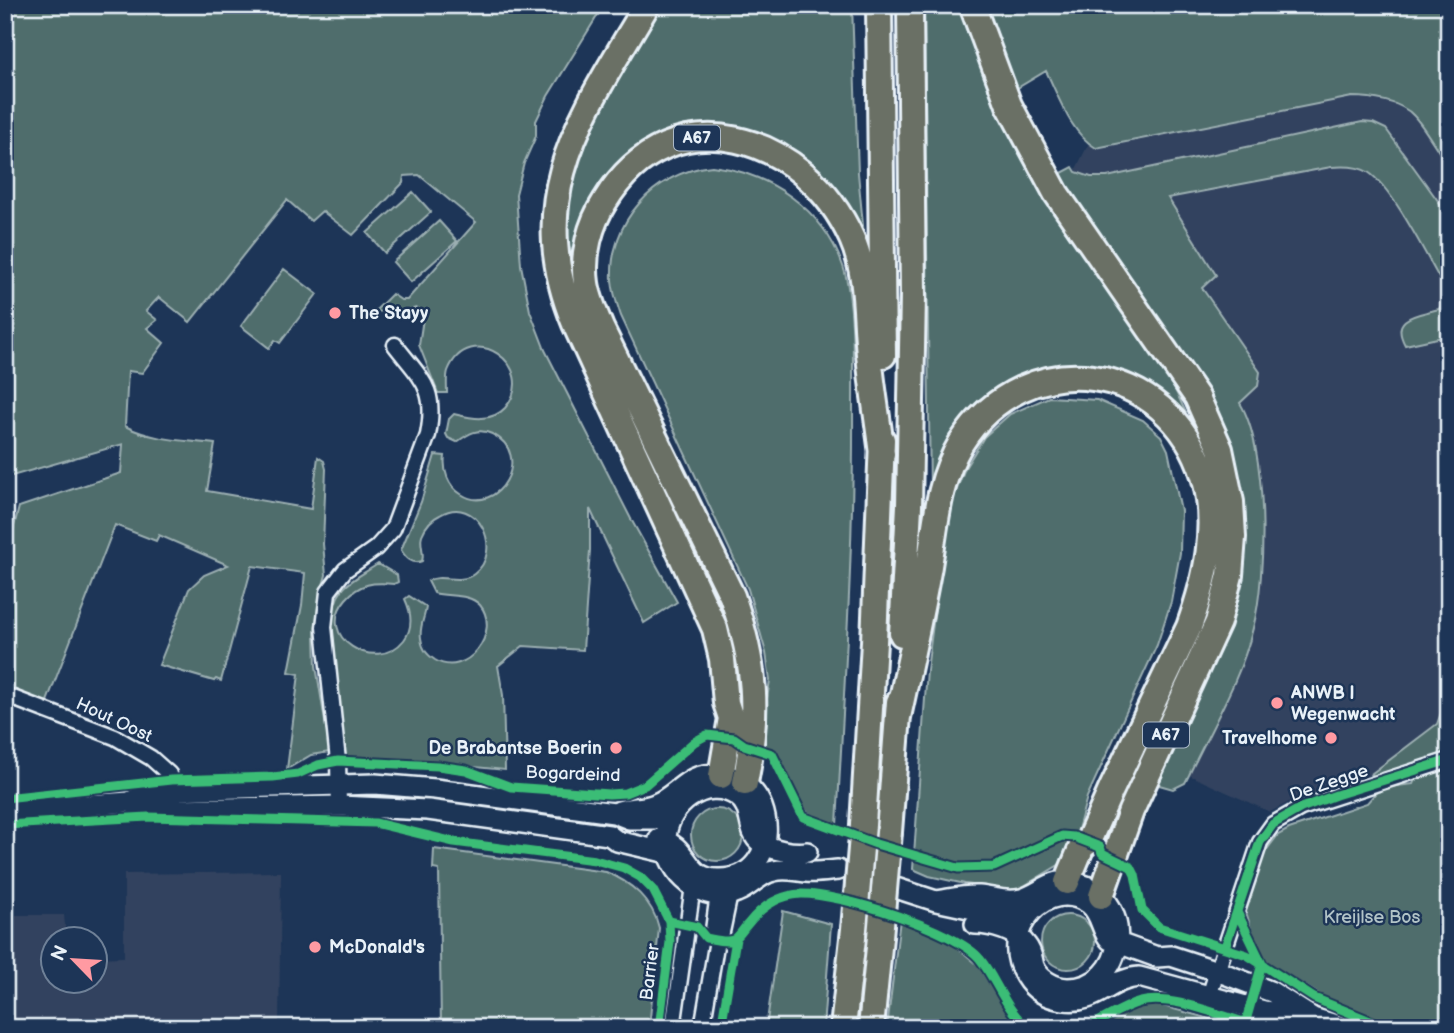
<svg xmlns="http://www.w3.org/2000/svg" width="1454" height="1033" viewBox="0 0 1454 1033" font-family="'Balsamiq Sans',sans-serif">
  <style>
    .built { fill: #33435f }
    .green { fill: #4f6d6c; stroke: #9cafb2; stroke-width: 2 }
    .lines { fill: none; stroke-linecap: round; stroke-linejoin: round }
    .minor-casing { stroke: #e8f1f8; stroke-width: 19 }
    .secondary-casing { stroke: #e8f1f8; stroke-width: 24 }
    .motorway-casing { stroke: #e8f1f8; stroke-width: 30 }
    .minor { stroke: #1d3557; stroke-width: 14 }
    .secondary { stroke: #1d3557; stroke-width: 19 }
    .motorway { stroke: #6b7065; stroke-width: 24 }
    .motorway-bridge-casing { stroke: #e8f1f8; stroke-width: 30; stroke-linecap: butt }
    .motorway-bridge { stroke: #6b7065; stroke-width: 24 }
    .cycleway-casing { stroke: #1d3557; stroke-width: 13 }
    .cycleway { stroke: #3abd76; stroke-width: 9 }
    .poi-dot { fill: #ff9aa2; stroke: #1d3557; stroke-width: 2.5 }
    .labels { text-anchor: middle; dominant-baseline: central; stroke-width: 5; stroke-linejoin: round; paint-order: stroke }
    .shield { fill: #1d3557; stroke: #abb9c8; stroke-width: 2 }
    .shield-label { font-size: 16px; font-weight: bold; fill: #e8f1f8 }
    .poi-label { font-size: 18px; font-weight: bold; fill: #e8f1f8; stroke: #1d3557; text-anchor: start }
    .street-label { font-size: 18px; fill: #e8f1f8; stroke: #1d3557 }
    .park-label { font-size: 18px; fill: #b2c3c7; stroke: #1d3557 }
  </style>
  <rect width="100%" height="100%" fill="#1d3557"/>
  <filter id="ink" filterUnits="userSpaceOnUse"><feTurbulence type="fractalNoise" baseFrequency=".0143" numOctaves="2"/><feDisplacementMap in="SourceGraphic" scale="14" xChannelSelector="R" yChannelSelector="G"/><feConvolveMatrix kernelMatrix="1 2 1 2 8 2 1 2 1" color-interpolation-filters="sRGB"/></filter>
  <g filter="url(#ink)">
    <!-- built -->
    <path class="built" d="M 1449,60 L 1449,730 L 1384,770 L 1295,799 L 1270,812 L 1189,775 L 1187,749 L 1248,517 L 1071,179 L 1093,135 Z
      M 281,872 L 279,1022 L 298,1028 L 5,1028 L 5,915 L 64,915 L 66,938 L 52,939 L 52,981 L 94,981 L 95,958 L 124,957 L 124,874 Z"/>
    <!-- green -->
    <path class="green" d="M 5,5 L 604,5 L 548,96 L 536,121 L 536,136 L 524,163 L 516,194 L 521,265 L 530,311 L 545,350 L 632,521 L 677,602 L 644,623 L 590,509 L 590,550 L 583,650 L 523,646 L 498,666 L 503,695 L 505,770 L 424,762 L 343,760 L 332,623 C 334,586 350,582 378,564 L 397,575 L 398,582 L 394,584 C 373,582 360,583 346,599 C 313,637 376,675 404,640 C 414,627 411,612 405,599 L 409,596 L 426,607 C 425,617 419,627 421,638 C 422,648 426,654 435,660 C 466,679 502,632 480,605 C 469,593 448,597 434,593 L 428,581 C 440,573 460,585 474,574 C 505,551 477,493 440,515 C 431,519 426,525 422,535 C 419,544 425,552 422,561 C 412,565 406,558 401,550 L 421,502 L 435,455 L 445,456 C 443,471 448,486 461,494 C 498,518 535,454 492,434 C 478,427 468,434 457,442 L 448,438 L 446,434 L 449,419 L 454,414 C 471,418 491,423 505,408 C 541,366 469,318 448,371 C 446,377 447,386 447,393 L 438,393 L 419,345 L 424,312 L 416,308 C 399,316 391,309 374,312 L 392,294 L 401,300 L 407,300 L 476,222 L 419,175 L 404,176 L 403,183 L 353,235 L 322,211 L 311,221 L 287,200 L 190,322 L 159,297 L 146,311 L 157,320 L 147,328 L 164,343 L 142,373 L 128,371 L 125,426 C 154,441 184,440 215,444 L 207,491 L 311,509 L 318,457 L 324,461 L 326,469 L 323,544 L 326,575 L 319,599 L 315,632 L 316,666 L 330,752 L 311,755 L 287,769 L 299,674 L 289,672 L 302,605 L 305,573 L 252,566 L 221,681 L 216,679 L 214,681 L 159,665 L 189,589 L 204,575 L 228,565 L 159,535 L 156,541 L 115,525 L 46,704 L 5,692 L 5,561 L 19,507 L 121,473 L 123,444 L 5,478 Z
      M 655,5 L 852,5 L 858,173 L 865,246 L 748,139 L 621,166 L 579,316 L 560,243 L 573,152 Z
      M 924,5 L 961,5 C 987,72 1009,145 1048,205 C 1098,283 1169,352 1197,443 L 1159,396 L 1030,376 L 930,492 Z
      M 985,5 L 1449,5 L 1449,166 C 1437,151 1426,129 1414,116 C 1401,101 1371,97 1352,97 L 1096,148 C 1070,133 1059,97 1046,71 L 1014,90 Z
      M 1362,122 L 1373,123 L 1386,129 L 1449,216 L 1449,353 L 1447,340 L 1442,337 L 1405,345 C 1389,316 1418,315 1439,309 C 1446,301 1444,294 1443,285 C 1426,256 1394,189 1368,172 C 1358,166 1342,166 1331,167 L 1168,198 L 1216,275 L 1202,288 L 1260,372 L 1258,386 L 1240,403 C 1268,448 1267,576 1253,628 C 1241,679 1211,728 1189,775 L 1185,783 L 1173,789 L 1149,782 L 1209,660 L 1230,470 L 1058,175 L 1073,167 L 1076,172 L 1091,177 L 1107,177 Z
      M 712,166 C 770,173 823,209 843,266 C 855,302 853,370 853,408 C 854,548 844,687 837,826 L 808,813 L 798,800 L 774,751 L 760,743 L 770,680 L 766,653 L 748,589 L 621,316 C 617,304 613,293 612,280 C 609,222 654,172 712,166 Z
      M 413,192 L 431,212 L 385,253 L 367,233 Z
      M 439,221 L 457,241 L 411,282 L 393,262 Z
      M 284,269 L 317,294 L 280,343 L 275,340 L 269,348 L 241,326 Z
      M 1049,397 L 1097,400 L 1143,420 L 1161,436 L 1168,450 L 1181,511 L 1180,553 L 1171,602 L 1157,645 L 1087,797 L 1077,833 L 1062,863 L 1019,889 L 1009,890 L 965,884 L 929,876 L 913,869 L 927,670 L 943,546 L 950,508 L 965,468 L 984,437 L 1010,414 Z
      M 1449,691 L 1449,1028 L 1331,1028 L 1340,1007 L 1266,962 L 1251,929 L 1245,908 L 1262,856 L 1278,835 L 1289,829 L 1367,803 L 1380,788 L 1413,784 L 1424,760 L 1374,776 L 1371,774 L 1437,724 Z
      M691 835a26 26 0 1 1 52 0a26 26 0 1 1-52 0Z
      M 434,849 L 606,872 C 631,882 653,901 659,928 L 649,1028 L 441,1028 L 439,870 L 433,869 Z
      M 783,911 L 831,924 L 823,1028 L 766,1028 Z
      M1041 942a27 27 0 1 1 54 0a27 27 0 1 1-54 0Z
      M 900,919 L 946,938 L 978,965 L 1014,1022 L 1014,1028 L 887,1028 Z
      M 1159,1005 L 1243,1028 L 1098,1027 L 1135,1007 Z"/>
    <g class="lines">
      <defs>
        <path id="minor" d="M 5,695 L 115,737 L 151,758 L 169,774 L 173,799
          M 339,806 L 338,761 L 324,627 L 328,592 L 345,570 L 376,548 L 393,529 L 428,435 C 437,388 422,380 395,345
          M 716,938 L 713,930 L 718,894
          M 1209,996 L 1260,842 L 1273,824 L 1301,808 L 1449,760
          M 673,1028 L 693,886
          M 702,1028 L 717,940 L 722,932 L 730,894"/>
        <path id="secondary" d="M 129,802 L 147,808 L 173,809 L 339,806 L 428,810 L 609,835 L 617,841 L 668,853
          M 5,811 L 129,802 L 145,795 L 172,790 L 375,784 L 435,789 L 614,813 L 629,819 L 671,819
          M 619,811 C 631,807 643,809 655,804 C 674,797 684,778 706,775 C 779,764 789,881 718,879 C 684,879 690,845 659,839
          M 807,852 C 794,854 771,850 760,842 C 746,832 754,807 737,796 C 706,775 666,806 666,840 C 666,874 704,905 737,892 C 751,887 760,873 774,871 C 785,868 795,871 806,872 C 817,873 828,871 838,870
          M 871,880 L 936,901 L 1006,916 L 1029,914
          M 936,901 C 950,899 965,895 979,896 C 993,897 1006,903 1021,899 C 1045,892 1050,875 1081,884 C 1136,901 1127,988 1068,988 C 1054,988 1039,979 1034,966 C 1032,959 1032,952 1027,946 C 1017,931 991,924 975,924
          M 1313,1018 L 1272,992 L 1217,971 L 1171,956 L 1157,957 L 1110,940 C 1100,930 1102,914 1089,904 C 1050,875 996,930 1025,976 C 1034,991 1047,998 1064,1000 C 1096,1005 1109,979 1139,977 L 1264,1011 L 1313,1018 L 1346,1028"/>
        <path id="motorway" d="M 647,5 C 584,113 521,193 575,324 L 715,629 L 722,659 L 726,703 L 731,718 L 721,776
          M 879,5 L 883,355
          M 972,5 L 1009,105 L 1056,193 L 1197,397 L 1220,449 L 1231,502 L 1233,537 L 1230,575 L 1218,622 L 1131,811 L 1101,896
          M 902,634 L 909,506 L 913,295 L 910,5
          M 898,717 C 909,666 920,616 929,566 C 936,523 938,481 961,443 C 1026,341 1169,361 1204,476 C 1219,527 1206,579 1189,627 L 1111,790 L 1088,842 L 1082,846 L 1067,882
          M 745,783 C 759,711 756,665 732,596 L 601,328 C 595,313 588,298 586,283 C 582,255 590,224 605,201 C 672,91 806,135 852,239 C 868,275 865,316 869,354 C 872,388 878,421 882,454
          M 863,825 L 874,642 L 882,440
          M 889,832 L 899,702
          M 843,1028 L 854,929
          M 871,1028 L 880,937"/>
      </defs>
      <!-- minor casing -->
      <use href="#minor" class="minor-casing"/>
      <!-- secondary casing -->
      <use href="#secondary" class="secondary-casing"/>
      <!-- motorway casing -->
      <use href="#motorway" class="motorway-casing"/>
      <!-- minor -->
      <use href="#minor" class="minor"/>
      <!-- secondary -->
      <use href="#secondary" class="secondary"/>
      <!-- motorway -->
      <use href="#motorway" class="motorway"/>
      <defs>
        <path id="motorway-bridge" d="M 854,929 L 863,825
          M 880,937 L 889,832"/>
      </defs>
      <!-- motorway-bridge casing -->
      <use href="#motorway-bridge" class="motorway-bridge-casing"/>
      <!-- motorway-bridge -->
      <use href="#motorway-bridge" class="motorway-bridge"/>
      <defs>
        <path id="cycleway" d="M 5,798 L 171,780 L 273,777 L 298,774 L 318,765 L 338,761 L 438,766 L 466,770 L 511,787 L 609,794 L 625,793 L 645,785 L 694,742 L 707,735 L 734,738 L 744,745 L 772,754 L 803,817 L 876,844 L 958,868 L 994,867 L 1062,836 L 1074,837 L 1100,847 L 1102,853 L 1131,867 L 1135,875 L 1142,910 L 1159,927 L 1247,955 L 1314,998 L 1387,1028
          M 5,825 L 148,817 L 375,823 L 454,842 L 595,860 L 624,868 L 640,877 L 653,890 L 669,921 L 697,927 L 706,938 C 713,939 725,943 733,940 C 738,938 743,929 747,925 C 761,907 778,895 801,894 C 838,893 957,930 980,959 C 996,978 1008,1016 1030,1028
          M 1237,912 L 1262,964 L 1245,1024
          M 1225,947 L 1260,842 L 1273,824 L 1301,808 L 1336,795 L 1449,760
          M 659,1028 L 670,942 L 669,921
          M 721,1028 L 736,939
          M 1086,1028 C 1104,1020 1121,1007 1140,1002 C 1176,993 1229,1021 1266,1028"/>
      </defs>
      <!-- cycleway casing -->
      <use href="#cycleway" class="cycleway-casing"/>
      <!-- cycleway -->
      <use href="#cycleway" class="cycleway"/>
    </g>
  </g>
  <!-- markers -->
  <g class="poi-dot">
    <circle cx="335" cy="313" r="7"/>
    <circle cx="1277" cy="703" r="7"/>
    <circle cx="1331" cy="738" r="7"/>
    <circle cx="616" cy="748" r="7"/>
    <circle cx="315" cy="947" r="7"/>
  </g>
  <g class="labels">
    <!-- shield labels -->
    <g class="shield">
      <rect x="674" y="125.5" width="46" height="25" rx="5"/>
      <rect x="1143" y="722.5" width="46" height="25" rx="5"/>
    </g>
    <g class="shield-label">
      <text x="697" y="138">A67</text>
      <text x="1166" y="735">A67</text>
    </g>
    <!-- poi labels -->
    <g class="poi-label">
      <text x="349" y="313">The Stayy</text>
      <text x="1291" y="693">ANWB |<tspan x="1291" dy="21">Wegenwacht</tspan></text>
      <text x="1317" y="738" text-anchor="end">Travelhome</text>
      <text x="602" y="748" text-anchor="end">De Brabantse Boerin</text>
      <text x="329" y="947">McDonald's</text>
    </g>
    <!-- street labels -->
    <g class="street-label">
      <text transform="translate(114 720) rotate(25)">Hout Oost</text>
      <text transform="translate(573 774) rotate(2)">Bogardeind</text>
      <text transform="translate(1329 783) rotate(-19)">De Zegge</text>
      <text transform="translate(650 972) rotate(-83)">Barrier</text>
    </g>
    <!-- park labels -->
    <g class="park-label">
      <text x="1372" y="917">Kreijlse Bos</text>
    </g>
  </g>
  <!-- margin -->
  <rect width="1454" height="1033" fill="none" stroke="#1d3557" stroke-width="28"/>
  <rect x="14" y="14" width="1426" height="1005" fill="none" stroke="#e8f1f8" stroke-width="2.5" filter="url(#ink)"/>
  <!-- north arrow -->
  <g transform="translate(74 960) rotate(295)"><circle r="33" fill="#1d3557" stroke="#6e8097" stroke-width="2"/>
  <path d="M0-5L12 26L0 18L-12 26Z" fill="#ff9aa2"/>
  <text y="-10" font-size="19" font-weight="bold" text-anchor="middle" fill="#e8f1f8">N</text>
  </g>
</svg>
